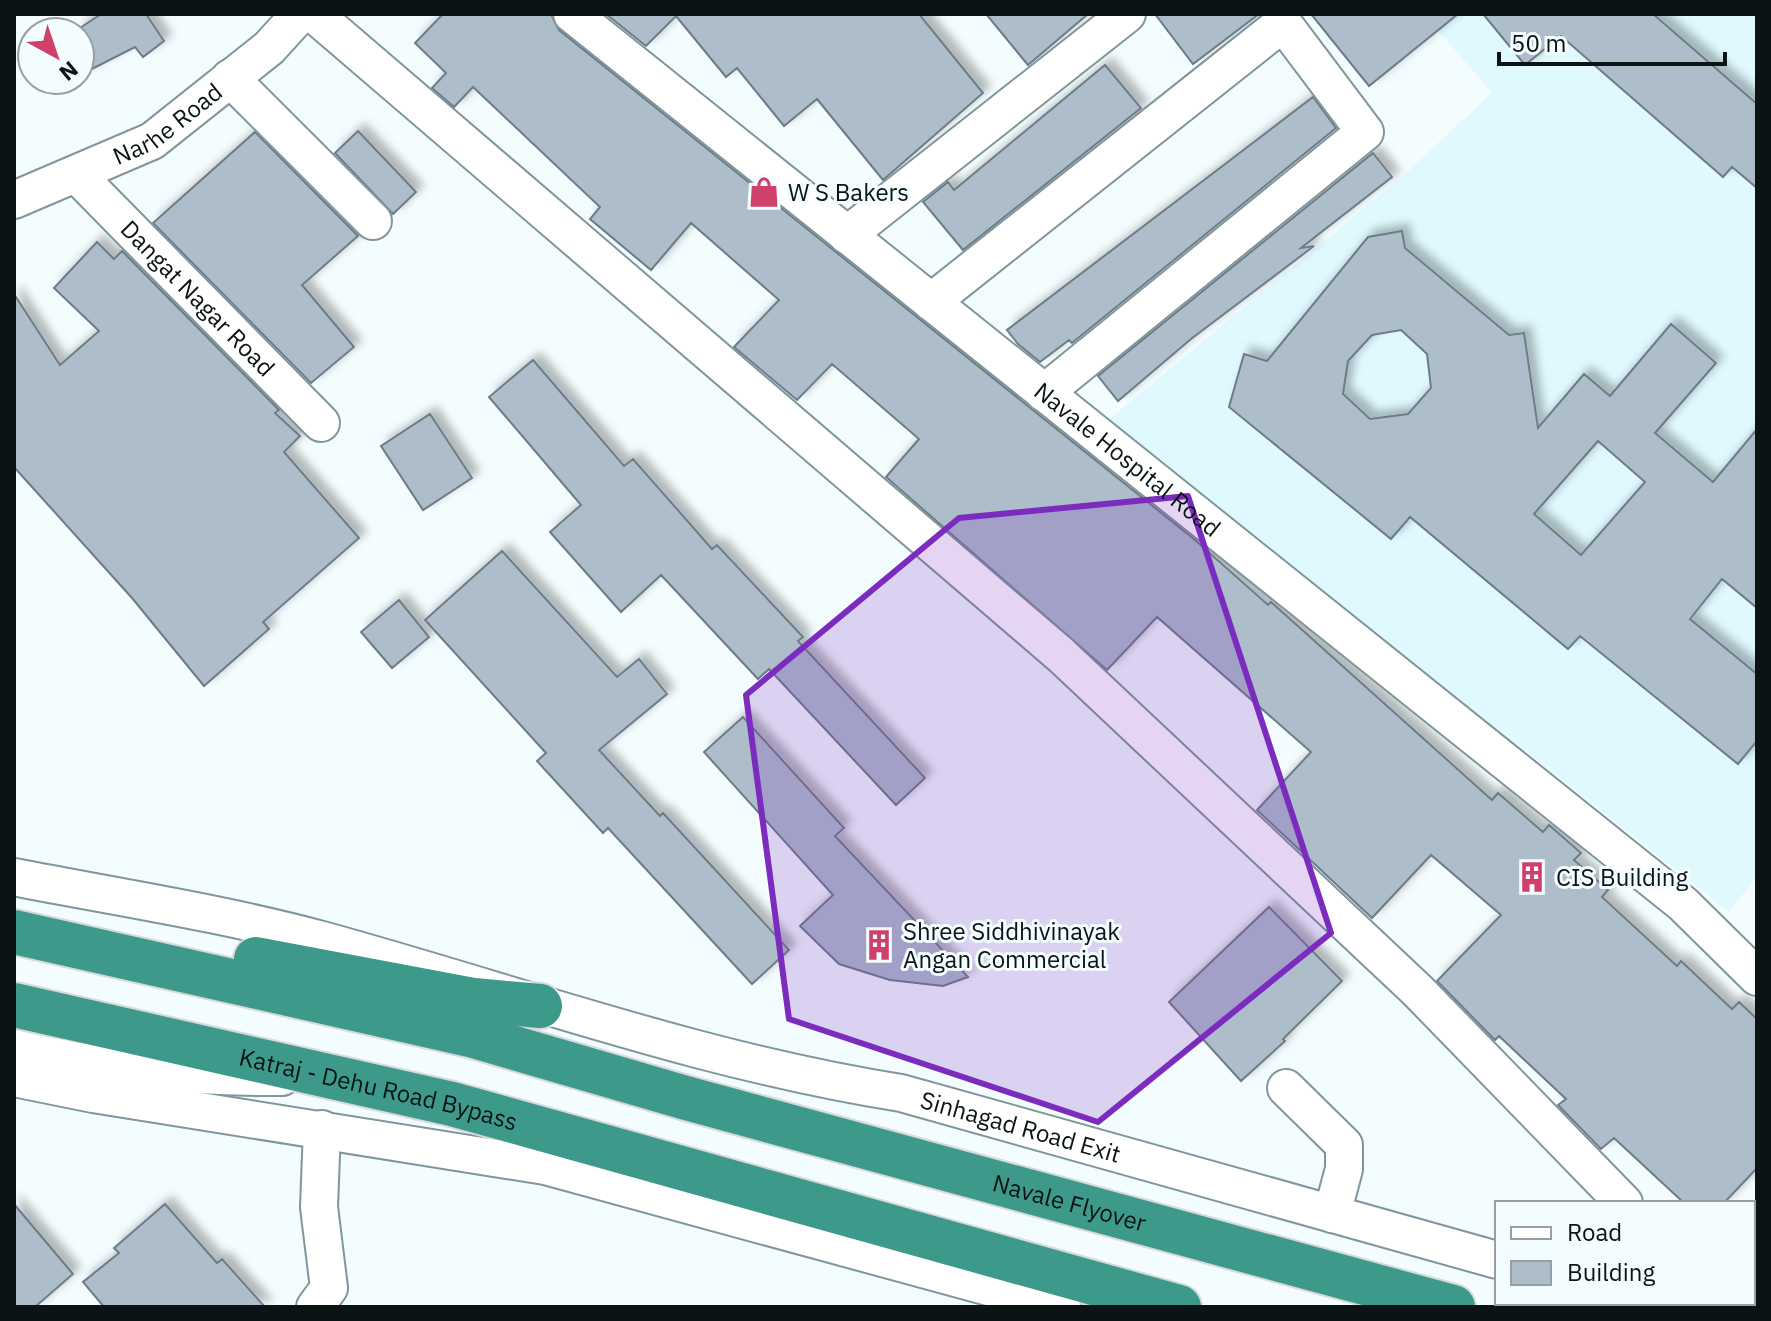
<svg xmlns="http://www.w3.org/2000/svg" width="1771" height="1321" viewBox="0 0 1771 1321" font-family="'IBM Plex Sans',sans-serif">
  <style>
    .built { fill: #dff9fe }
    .building { fill: #adbdca; stroke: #6d7c88; stroke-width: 2; fill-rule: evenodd; filter: url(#shadow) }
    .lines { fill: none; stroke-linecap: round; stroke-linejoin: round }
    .minor-casing { stroke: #81969b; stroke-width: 40 }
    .highway-casing { stroke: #d8d9da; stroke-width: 48 }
    .minor { stroke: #fff; stroke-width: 36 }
    .highway { stroke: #3d9a8b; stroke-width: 44 }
    .marked { fill: #7b2cbf; fill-opacity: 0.2; stroke: #7b2cbf; stroke-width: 6; stroke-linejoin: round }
    .labels { text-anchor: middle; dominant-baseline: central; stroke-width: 6; stroke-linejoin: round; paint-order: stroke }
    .street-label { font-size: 24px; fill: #0b1315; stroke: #f3fcfe }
    .poi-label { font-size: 24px; fill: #0b1315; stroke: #f3fcfe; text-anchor: start }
  </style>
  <defs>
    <filter id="shadow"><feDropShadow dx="7" dy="-7" stdDeviation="4" flood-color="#0004"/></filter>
  </defs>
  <rect width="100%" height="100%" fill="#f3fcfe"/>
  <!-- built -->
  <path class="built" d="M 1424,14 L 1757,14 L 1757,876 L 1729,912 L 1108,420 L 1404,175 L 1492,93 Z"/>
  <!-- building -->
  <path class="building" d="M 101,14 L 146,14 L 164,41 L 143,57 L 135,47 L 80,75 L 80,28 Z
    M 443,14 L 551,14 L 559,30 L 1195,540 L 1268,605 L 1271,602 L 1492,800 L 1498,793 L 1543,832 L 1549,825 L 1581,853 L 1574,860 L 1608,890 L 1602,897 L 1677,966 L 1681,961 L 1732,1009 L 1739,1002 L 1757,1019 L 1757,1168 L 1724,1203 L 1684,1203 L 1614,1138 L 1601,1149 L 1558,1105 L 1566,1099 L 1499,1036 L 1495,1040 L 1437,981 L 1501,915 L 1431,855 L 1372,918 L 1257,810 L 1311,752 L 1157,617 L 1107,670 L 886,477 L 919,439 L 832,364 L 797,400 L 734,347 L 779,300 L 691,223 L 651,270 L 590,219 L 600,207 L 473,87 L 454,107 L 432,88 L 446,73 L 415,43 Z
    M 606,14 L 919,14 L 983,93 L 883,180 L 817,99 L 784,126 L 737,68 L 726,77 L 676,16 L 646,46 Z
    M 986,14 L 1088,14 L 1028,65 Z
    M 1155,14 L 1259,14 L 1193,64 Z
    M 1311,14 L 1458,14 L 1369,86 Z
    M 1483,14 L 1653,14 L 1757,104 L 1757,188 L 1732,167 L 1723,177 L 1561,36 L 1525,65 Z
    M 1105,65 L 1141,108 L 963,250 L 923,202 L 948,182 L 954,190 Z
    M 1313,97 L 1336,128 L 1072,343 L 1069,340 L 1040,362 L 1018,344 L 1007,330 Z
    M 358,131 L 416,192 L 393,214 L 335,153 Z
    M 255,132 L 358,236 L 302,285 L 354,347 L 311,383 L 153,223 Z
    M 1373,153 L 1392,177 L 1301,248 L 1314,246 L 1191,339 L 1118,401 L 1098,376 Z
    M 1402,231 L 1405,248 L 1509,335 L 1524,333 L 1538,428 L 1584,374 L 1610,396 L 1671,324 L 1716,363 L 1655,433 L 1713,482 L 1757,429 L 1757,608 L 1722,579 L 1690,619 L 1757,674 L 1757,741 L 1738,764 L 1580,636 L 1568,649 L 1410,517 L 1391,539 L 1229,407 L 1244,354 L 1267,361 L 1368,237 ZM 1401,330 L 1427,354 L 1431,388 L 1408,414 L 1370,419 L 1343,394 L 1348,361 L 1372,335 ZM 1598,441 L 1645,482 L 1581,555 L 1534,514 Z
    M 97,242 L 114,259 L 122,251 L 279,410 L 275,413 L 300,436 L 284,452 L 359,538 L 263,622 L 269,629 L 204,686 L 132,598 L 14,467 L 14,294 L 60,365 L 99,331 L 54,288 Z
    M 533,360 L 624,466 L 633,459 L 712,549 L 717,545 L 803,637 L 798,641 L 925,778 L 896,805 L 769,669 L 758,679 L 661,575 L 621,612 L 550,532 L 581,505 L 489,397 Z
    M 430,414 L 472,478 L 423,510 L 381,446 Z
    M 502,551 L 617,677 L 639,659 L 667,694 L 599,750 L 660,816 L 663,813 L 789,950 L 752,984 L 608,828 L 603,833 L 537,761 L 546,753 L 425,620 Z
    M 399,600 L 429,637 L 392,668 L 361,632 Z
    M 743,717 L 844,828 L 835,836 L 968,977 L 943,986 L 890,980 L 839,964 L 800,926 L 833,895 L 704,752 Z
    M 1269,907 L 1342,981 L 1283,1039 L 1285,1041 L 1241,1081 L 1169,1002 Z
    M 14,1204 L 73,1274 L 35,1307 L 14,1307 Z
    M 165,1204 L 217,1263 L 222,1259 L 265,1307 L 104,1307 L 83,1282 L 119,1253 L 114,1248 Z"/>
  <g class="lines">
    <defs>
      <g id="minor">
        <path d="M 314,14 L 1061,655 L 1418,991 L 1624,1203"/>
        <path id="s1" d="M 572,14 L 1683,904 L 1757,977"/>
        <path d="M 230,78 L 373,221"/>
        <path id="s2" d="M 76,174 L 321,423"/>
        <path id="s3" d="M 14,200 L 152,141 L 269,48 L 300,14"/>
        <path d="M 847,235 L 1127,14"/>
        <path d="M 931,302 L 1283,23 L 1365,132 L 1044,393"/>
        <path id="s4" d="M 14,877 C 116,897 222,913 322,940 C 515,993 703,1062 901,1093 L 1497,1260"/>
        <path d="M 14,1048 C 103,1069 190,1078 282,1077"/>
        <path d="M 14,1078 L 93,1094 L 545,1166 L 1062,1307"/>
        <path d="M 1286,1088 L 1344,1145 L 1344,1169 L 1332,1214"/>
        <path d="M 1753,1241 L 1757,1236"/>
        <path d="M 1651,1303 L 1665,1307"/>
        <path d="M 315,1307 L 329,1288 L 319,1207 L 322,1129"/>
        <path d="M 1701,1307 L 1704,1303"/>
      </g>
      <g id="highway">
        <path id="s5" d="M 14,932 L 470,1035 L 686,1098 L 1453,1307"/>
        <path d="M 256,959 L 474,1000 L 540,1006"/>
        <path id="s6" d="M 14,1005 L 452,1104 L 1179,1307"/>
      </g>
    </defs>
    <!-- minor casing -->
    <use href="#minor" class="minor-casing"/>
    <!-- highway casing -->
    <use href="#highway" class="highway-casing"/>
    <!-- minor -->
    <use href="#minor" class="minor"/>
    <!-- highway -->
    <use href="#highway" class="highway"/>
  </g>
  <!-- marked area -->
  <path class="marked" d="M 1188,496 L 1331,933 L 1098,1122 L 789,1019 L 746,695 L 959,518 Z"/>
  <!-- icons -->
  <defs>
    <symbol id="shop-bare" viewBox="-9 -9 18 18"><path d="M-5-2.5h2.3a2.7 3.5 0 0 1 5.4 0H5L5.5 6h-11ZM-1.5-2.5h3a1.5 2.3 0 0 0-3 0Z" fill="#cf416b" stroke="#f3fcfe" stroke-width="2.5" paint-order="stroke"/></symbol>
    <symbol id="building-bare" viewBox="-9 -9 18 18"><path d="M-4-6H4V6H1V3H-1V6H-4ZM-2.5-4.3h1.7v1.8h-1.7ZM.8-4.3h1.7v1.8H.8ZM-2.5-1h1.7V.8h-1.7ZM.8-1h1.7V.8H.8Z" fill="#cf416b" stroke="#f3fcfe" stroke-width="2.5" paint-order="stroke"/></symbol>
  </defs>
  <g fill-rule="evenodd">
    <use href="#shop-bare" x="742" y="170" width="44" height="44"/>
    <use href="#building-bare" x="1510" y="855" width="44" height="44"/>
    <use href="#building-bare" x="857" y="923" width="44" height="44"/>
  </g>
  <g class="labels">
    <!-- street labels -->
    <g class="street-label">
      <text stroke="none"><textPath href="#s3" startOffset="172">Narhe Road</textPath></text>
      <text stroke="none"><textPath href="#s2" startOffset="174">Dangat Nagar Road</textPath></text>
      <text stroke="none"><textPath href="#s1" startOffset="712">Navale Hospital Road</textPath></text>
      <text stroke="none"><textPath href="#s6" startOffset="374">Katraj - Dehu Road Bypass</textPath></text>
      <text stroke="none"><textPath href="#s4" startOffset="1038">Sinhagad Road Exit</textPath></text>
      <text stroke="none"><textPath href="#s5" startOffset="1090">Navale Flyover</textPath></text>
    </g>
    <!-- poi labels -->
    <g class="poi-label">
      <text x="788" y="192">W S Bakers</text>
      <text x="1556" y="877">CIS Building</text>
      <text x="903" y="931">Shree Siddhivinayak<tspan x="903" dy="28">Angan Commercial</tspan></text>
    </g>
  </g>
  <!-- border -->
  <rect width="1771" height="1321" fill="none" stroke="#0b1315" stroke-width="32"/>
  <!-- legend -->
  <rect x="1495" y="1201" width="260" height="104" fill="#f3fcfe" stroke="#969fa1" stroke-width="2"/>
  <rect x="1511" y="1227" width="40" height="12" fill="#ffffff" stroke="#969fa1" stroke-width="2"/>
  <text x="1567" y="1241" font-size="24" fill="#0b1315">Road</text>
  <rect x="1511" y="1261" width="40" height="24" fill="#adbdca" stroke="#969fa1" stroke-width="2"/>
  <text x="1567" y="1281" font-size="24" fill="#0b1315">Building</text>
  <!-- north arrow -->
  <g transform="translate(56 56) rotate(140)"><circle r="38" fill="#f3fcfe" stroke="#969fa1" stroke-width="2"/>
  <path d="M0-6L14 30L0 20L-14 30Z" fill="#cf416b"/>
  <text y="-12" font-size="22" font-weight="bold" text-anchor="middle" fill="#0b1315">N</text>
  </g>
  <!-- scale -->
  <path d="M1499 52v12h226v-12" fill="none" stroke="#0b1315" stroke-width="4"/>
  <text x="1511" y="52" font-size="24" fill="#0b1315" stroke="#f3fcfe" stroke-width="6" paint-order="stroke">50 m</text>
</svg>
